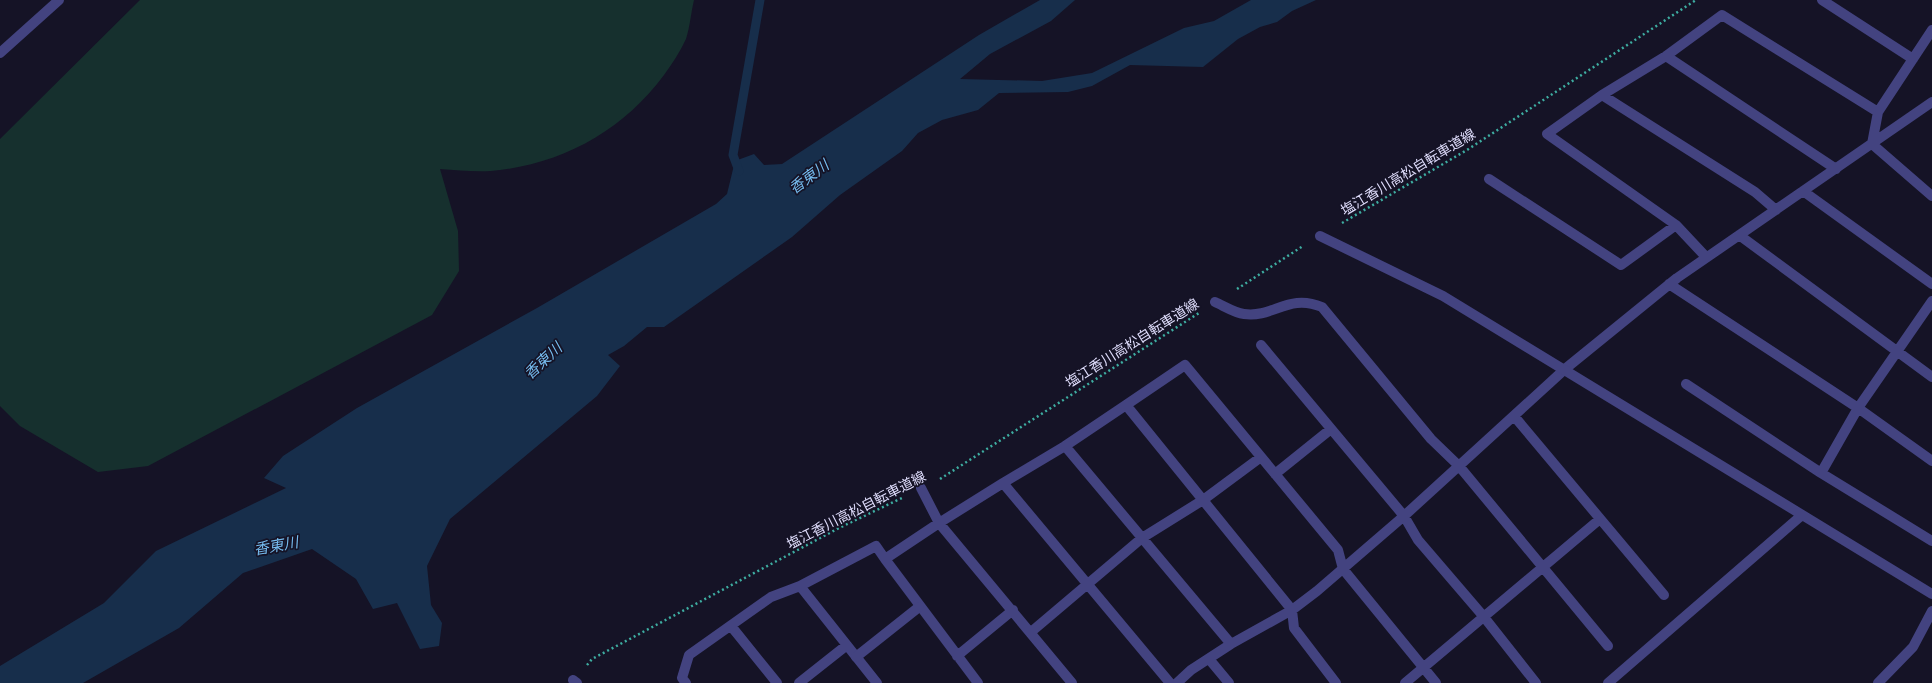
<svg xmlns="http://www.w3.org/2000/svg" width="1932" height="683" viewBox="0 0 1932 683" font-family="'Work Sans','Noto Sans JP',sans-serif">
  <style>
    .green { fill: #16302e }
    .water { fill: #172e4b }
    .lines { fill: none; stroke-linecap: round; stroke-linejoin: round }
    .stream { stroke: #172e4b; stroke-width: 9 }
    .path { stroke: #3eada1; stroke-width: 2.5; stroke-dasharray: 2 3; stroke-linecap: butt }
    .lane { stroke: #434380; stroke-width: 10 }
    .street { stroke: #434380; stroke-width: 10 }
    .labels { text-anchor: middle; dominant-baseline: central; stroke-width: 3.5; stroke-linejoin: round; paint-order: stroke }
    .street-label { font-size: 14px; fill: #dedcfb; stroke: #151326 }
    .water-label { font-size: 15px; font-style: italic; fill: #76bcef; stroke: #151326 }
  </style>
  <rect width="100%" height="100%" fill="#151326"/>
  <!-- green -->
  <path class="green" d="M 140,0 L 694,0 C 691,12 690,27 686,39 C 680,52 672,64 664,75 C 624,129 566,162 500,170 C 480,173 460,170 440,169 L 458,231 L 459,271 L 432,315 L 148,466 L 98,472 L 20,426 L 0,406 L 0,139 Z"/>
  <!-- water -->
  <path class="water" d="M 1040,0 L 1075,0 L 1051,21 L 990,54 L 960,79 L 1042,81 L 1092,73 L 1184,28 L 1214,21 L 1251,0 L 1316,0 L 1292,11 L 1277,22 L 1260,27 L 1238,39 L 1203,67 L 1130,65 L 1092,86 L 1068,92 L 999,93 L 978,110 L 942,120 L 918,133 L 902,151 L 840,195 L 792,237 L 664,327 L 647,327 L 624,346 L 608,355 L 620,366 L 597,396 L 450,519 L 427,566 L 431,605 L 442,623 L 439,646 L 420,649 L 397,603 L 373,609 L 356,579 L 312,549 L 243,573 L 179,628 L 83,683 L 0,683 L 0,666 L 104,603 L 156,551 L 286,488 L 264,478 L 283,456 L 357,408 L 537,308 L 716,204 L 727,194 L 735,161 L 754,154 L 764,165 L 782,164 L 979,35 Z"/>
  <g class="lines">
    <!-- stream -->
    <path class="stream" d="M 739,171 L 733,155 L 760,0"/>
    <!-- path -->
    <path class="path" d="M 1342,223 L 1467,150 L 1696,0
      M 1237,289 L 1303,246
      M 940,479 L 1199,313
      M 587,665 L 592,659 L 839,528 L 904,497"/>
    <!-- lane -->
    <path class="lane" d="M 1822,0 L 1913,59
      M 1932,30 L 1878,112 L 1872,144 L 1932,196
      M 1666,56 L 1836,169
      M 1602,95 L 1666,56 L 1722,15 L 1878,112
      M 1489,179 L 1621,265 L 1676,225 L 1706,257
      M 1803,191 L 1932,284
      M 1676,225 L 1547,134 L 1602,95 L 1755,192 L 1776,210
      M 1739,235 L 1932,377
      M 1669,284 L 1858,408 L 1932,461
      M 1215,302 C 1224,306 1235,313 1244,314 C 1274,318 1288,293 1322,307 L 1431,439 L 1459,466 L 1608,646
      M 1261,345 L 1404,516 L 1418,540 L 1484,617 L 1536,683
      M 1686,384 L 1821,473 L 1932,541
      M 1126,405 L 1185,365 L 1338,550 L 1343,569 L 1436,683
      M 1514,416 L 1664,595
      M 1065,446 L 1126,405 L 1292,610 L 1294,628 L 1336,683
      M 1821,473 L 1858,408 L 1932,301
      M 1275,474 L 1331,429
      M 1003,483 L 1065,446 L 1231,644
      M 921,488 L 939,523 L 1003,483 L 1170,683
      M 800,586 L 876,546 L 885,559
      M 731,626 L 777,683
      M 1031,632 L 1142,538 L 1203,500 L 1261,457
      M 957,656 L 1013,610
      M 1209,659 L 1229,683
      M 573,680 L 577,683
      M 686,683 L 682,678 L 689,655 L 771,597 L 800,586 L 877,683
      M 799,683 L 847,645
      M 978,683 L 885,559 L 939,523 L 1072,683
      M 1177,683 L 1191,670 L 1231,644 L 1292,610 L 1317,591 L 1404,516 L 1565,369 L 1677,278 L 1932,102
      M 1405,683 L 1600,519"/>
    <!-- street -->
    <path class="street" d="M 0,53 L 59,0
      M 1320,236 L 1443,296 L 1932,594
      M 856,657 L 919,607
      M 1608,683 L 1802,515
      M 1878,683 L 1913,647 L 1932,611"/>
  </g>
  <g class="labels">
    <!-- street labels -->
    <g class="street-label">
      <text transform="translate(1408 172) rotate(-31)">塩江香川高松自転車道線</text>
      <text transform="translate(1132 343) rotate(-32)">塩江香川高松自転車道線</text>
      <text transform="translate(856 510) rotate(-27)">塩江香川高松自転車道線</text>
    </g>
    <!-- water labels -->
    <g class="water-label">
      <text transform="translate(809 177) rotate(-37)">香東川</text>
      <text transform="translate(543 361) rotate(-43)">香東川</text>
      <text transform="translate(276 546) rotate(-10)">香東川</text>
    </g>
  </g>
</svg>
